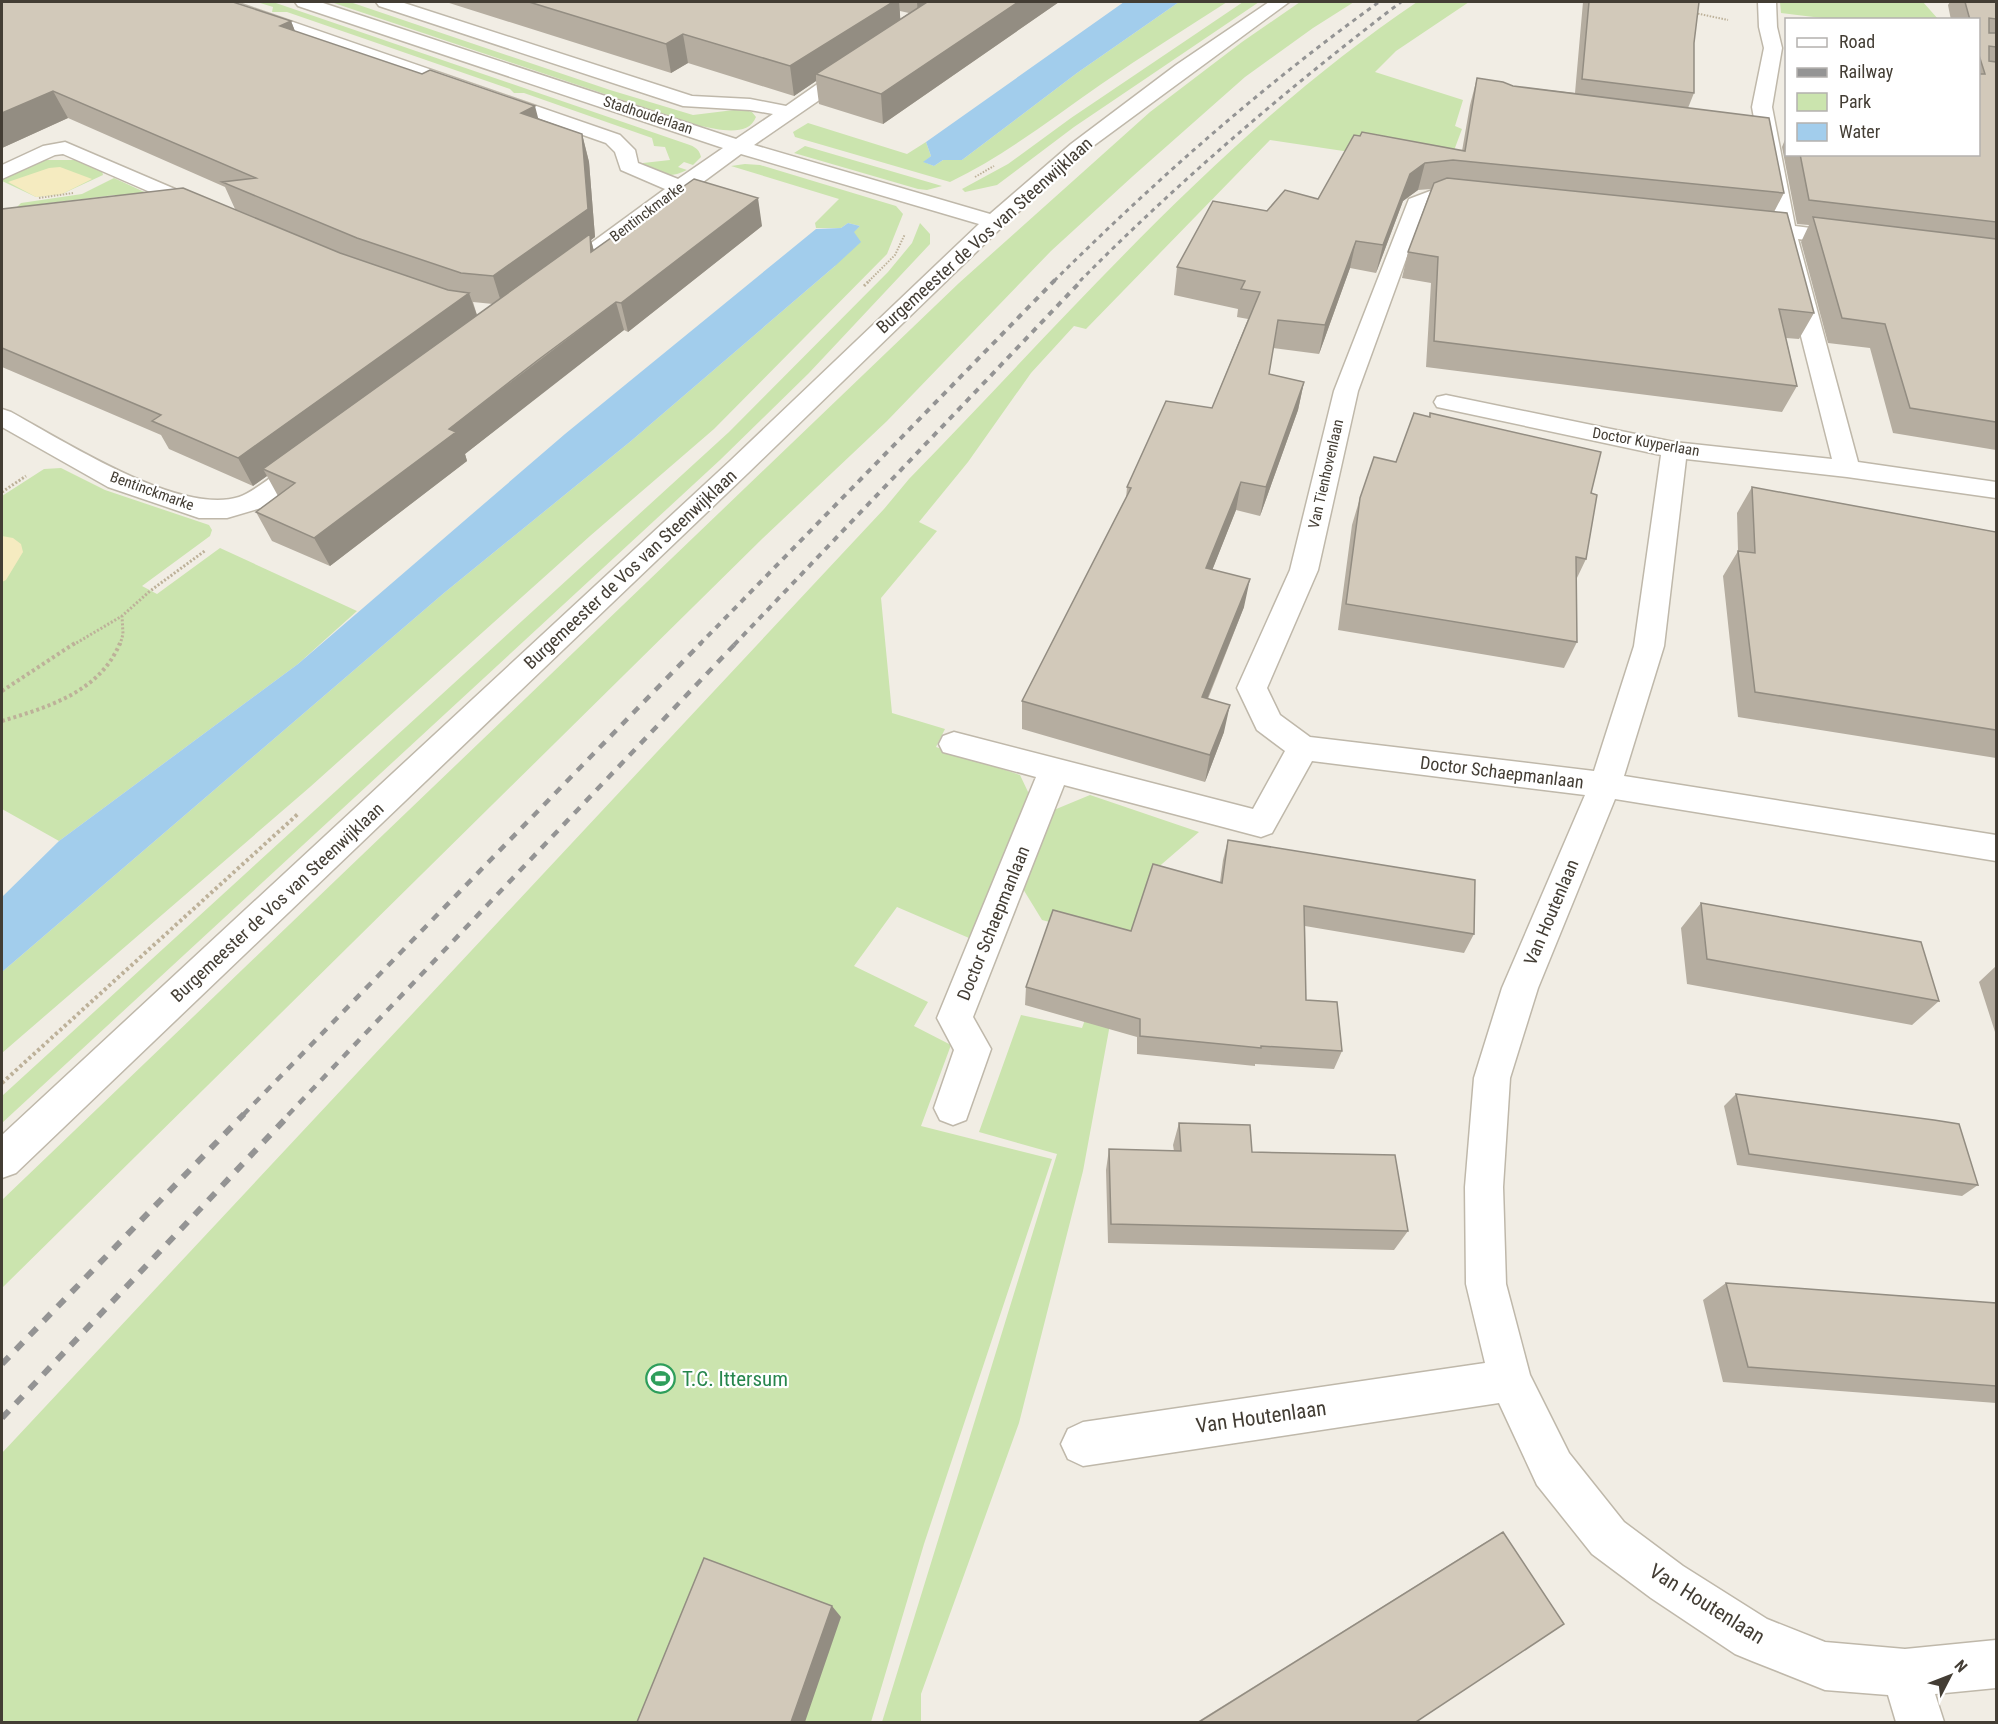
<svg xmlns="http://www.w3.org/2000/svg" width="1998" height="1724" viewBox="0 0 1998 1724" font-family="'Roboto Condensed',sans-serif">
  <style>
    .green { fill: #cbe4ae }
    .sand { fill: #f5ebc0 }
    .water { fill: #a2cdec }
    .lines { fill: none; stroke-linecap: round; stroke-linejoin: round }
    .minor-casing { stroke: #bfb8aa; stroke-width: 3 }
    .path-far2 { stroke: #bdb199; stroke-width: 2; stroke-dasharray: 1.5 1.5; stroke-linecap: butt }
    .path-far1 { stroke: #bdb199; stroke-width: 3; stroke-dasharray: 2 2; stroke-linecap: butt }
    .path { stroke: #bdb199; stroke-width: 4; stroke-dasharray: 3 3; stroke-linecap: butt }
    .minor { fill: #fff; fill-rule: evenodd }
    .rail-far3 { stroke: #949494; stroke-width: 3; stroke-dasharray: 4.5 4.5; stroke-linecap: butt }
    .rail-far2 { stroke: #949494; stroke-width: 4; stroke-dasharray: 6 6; stroke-linecap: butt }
    .rail-far1 { stroke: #949494; stroke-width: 4.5; stroke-dasharray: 8 8; stroke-linecap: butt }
    .rail { stroke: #949494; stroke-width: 6; stroke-dasharray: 10 10; stroke-linecap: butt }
    .wall { fill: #b5ada0; fill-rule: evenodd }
    .shaded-wall { fill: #938d82 }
    .building { fill: #d2c9ba; stroke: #938d82; stroke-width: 1.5 }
    .labels { text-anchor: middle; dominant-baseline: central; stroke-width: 4.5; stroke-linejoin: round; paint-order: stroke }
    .far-street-label { font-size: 15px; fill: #433d34; stroke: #fff }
    .street-label { font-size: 18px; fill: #433d34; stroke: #fff }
    .near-leisure-label { font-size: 21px; fill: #27864d; stroke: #fff; text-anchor: start }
    .near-street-label { font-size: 21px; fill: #433d34; stroke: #fff }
  </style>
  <rect width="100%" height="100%" fill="#f1ede4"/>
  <!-- green -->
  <path class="green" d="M 257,2 L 273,2 L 684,143 C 692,146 699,147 701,157 L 693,165 L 684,162 L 678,167 L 687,170 C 669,179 661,175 643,167 L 643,163 L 670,160 L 665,147 L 654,146 L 652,138 L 524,93 L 514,93 L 510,89 L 287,12 L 272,12 L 273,7 Z
    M 331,2 L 350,2 L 610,90 L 693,115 L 742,109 L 752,112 L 756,117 C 748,138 717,129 700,126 Z
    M 1179,2 L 1227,2 C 1185,29 1142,56 1100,85 C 1051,119 1004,156 950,182 L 795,137 L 793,132 L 808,123 L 907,154 L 926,142 L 931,156 L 924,162 L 934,166 L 943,160 L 962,160 L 1077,73 Z
    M 1243,2 L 1259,2 L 1074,127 L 997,185 L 965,192 L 962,189 L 1008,164 L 1071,118 Z
    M 1300,2 L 1354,2 L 1313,28 L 1245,77 L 1133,176 L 1051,251 L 887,421 L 762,539 L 2,1288 L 2,1200 L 959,283 L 1150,112 L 1242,42 Z
    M 1417,2 L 1469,2 L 1396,51 L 1375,72 L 1463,100 L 1455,126 L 1462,129 L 1446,172 L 1350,152 L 1270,140 L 1086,329 L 1074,326 L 1031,373 L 968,462 L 919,522 L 937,531 L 881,598 L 892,713 L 945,729 L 936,747 L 1020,775 L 1029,794 L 969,938 L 897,907 L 854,966 L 928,1002 L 914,1026 L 951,1045 L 921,1126 L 1052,1159 L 924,1544 L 871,1722 L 2,1722 L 2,1453 L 884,509 L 909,479 C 1071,313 1223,133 1417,2 Z
    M 1780,2 L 1923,2 L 1938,19 L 1838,20 L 1781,13 Z
    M 805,146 L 942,186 L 927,190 L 918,189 L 794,153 Z
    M 40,160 L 78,160 L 102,171 L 103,175 L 62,194 L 36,197 L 2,181 L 2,178 Z
    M 745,164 L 760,165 L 896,206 L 903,214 L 887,254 L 714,429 L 590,536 L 310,787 L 2,1053 L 2,972 L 444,593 L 631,441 L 835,266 L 853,232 L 860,226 L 848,223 L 841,228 L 816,228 L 815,223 L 839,199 L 731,166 Z
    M 114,178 L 153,196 L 120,201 L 115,195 L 17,207 L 21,203 L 82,194 Z
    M 920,223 L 930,234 L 930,244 L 809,373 L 720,460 L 2,1123 L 2,1096 L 729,432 L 888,272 L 912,243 Z
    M 61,468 L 105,490 L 209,525 L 212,530 L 210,536 L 142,586 L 157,594 L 220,548 L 357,611 L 298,664 L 59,841 L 2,809 L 2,496 L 44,469 Z
    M 1090,795 L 1199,832 L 1155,870 L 1120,970 L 1083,1171 L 1019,1423 L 921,1694 L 921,1722 L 882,1722 L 1057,1154 L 979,1132 L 1021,1015 L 1082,1028 L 1114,939 L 1042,920 L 1020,884 L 1049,812 Z"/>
  <!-- sand -->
  <path class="sand" d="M 60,167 L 92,179 L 62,194 L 36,197 L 8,182 L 49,168 Z
    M 2,536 L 13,538 L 21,544 L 23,552 L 6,580 L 2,582 Z"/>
  <!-- water -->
  <path class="water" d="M 1124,2 L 1179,2 L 1077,73 L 962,160 L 943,160 L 934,166 L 923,162 L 931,156 L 926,142 Z
    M 848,223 L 860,226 L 854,232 L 861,242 L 835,266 L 631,441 L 444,593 L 2,972 L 2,897 L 59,841 L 298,664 L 565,434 L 816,229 L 841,228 Z"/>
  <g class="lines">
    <defs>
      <path id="minor" d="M 211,2 L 235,2 L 620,135 L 635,150 L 638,163 L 678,179 L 723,148 L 298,6 L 295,2 L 320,2 L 736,139 L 773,114 L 750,110 L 683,106 L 379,6 L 376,2 L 401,2 L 692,96 L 750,99 L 786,106 L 849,62 L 863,62 L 865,66 L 863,70 L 754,145 L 990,214 L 1071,144 L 1176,65 L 1269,2 L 1289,2 L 1085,152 L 1002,227 L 748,473 L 16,1173 L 2,1178 L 2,1135 L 730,461 L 979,224 L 741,154 L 588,267 L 580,269 L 572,267 L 569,262 L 572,257 L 665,189 L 621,170 L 615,152 L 606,143 L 214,6 Z
        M 1758,2 L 1776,2 L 1777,27 L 1782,48 L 1772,107 L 1795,226 L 1850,233 L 1858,234 L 1861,239 L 1858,244 L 1850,245 L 1798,239 L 1858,462 L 1996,482 L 1996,498 L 1847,477 L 1686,459 L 1664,646 L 1624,776 L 1996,835 L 1996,861 L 1615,799 L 1538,988 L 1510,1078 L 1503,1187 L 1506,1284 L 1530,1375 L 1569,1453 L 1624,1522 L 1683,1566 L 1767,1619 L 1825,1642 L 1905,1649 L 1996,1640 L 1996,1688 L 1935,1694 L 1944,1722 L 1896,1722 L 1888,1695 L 1825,1690 L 1752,1661 L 1735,1654 L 1651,1598 L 1592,1554 L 1537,1485 L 1499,1403 L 1083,1466 L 1068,1459 L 1061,1444 L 1068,1429 L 1083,1422 L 1485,1363 L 1466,1284 L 1465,1187 L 1474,1078 L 1502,988 L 1585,795 L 1312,761 L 1272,833 L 1261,837 L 1064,785 L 973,1017 L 991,1049 L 966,1120 L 953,1125 L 940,1120 L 934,1108 L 954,1050 L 937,1018 L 1036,777 L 943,752 L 939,744 L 943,736 L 954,732 L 1253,809 L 1285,751 L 1257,730 L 1237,688 L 1290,570 L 1334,391 L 1409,199 L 1438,188 L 1478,196 L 1481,200 L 1478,204 L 1471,206 L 1440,201 L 1425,207 L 1358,391 L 1318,570 L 1267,688 L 1280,715 L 1310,737 L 1594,771 L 1634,646 L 1661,455 L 1437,407 L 1434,402 L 1437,397 L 1446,395 L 1674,442 L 1832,459 L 1776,237 L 1738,232 L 1735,227 L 1738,222 L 1746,221 L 1773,224 L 1752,107 L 1764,48 L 1759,27 Z
        M 65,142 L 210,204 L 214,208 L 210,212 L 203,214 L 196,212 L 63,154 L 55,155 L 2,179 L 2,165 L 43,146 Z
        M 2,409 L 11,412 C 64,441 180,516 239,497 C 255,492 285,466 300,455 L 309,453 L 318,455 L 322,461 L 318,467 L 261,508 L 227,518 L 199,518 L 108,487 L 2,427 Z"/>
    </defs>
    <!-- minor casing -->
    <use href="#minor" class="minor-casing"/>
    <!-- path-far2 -->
    <path class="path-far2" d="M 1695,13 L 1728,20
      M 975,177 L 994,166
      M 39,198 L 73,193
      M 869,281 L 895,255 L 905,234"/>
    <!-- path-far1 -->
    <path class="path-far1" d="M 864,286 L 870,280
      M 2,492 L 26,476
      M 73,645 L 122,616 L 150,591 L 206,550
      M 120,645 L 123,634 L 122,616"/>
    <!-- path -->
    <path class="path" d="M 2,691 L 75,643
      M 2,721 C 48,707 100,692 120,643
      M 2,1083 L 299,813"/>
    <!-- minor -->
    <use href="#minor" class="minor"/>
    <!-- rail-far3 -->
    <path class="rail-far3" d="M 1054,281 C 1156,180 1262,86 1379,2
      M 1080,281 C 1180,180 1288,88 1401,2"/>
    <!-- rail-far2 -->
    <path class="rail-far2" d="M 699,645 L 1055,280
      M 734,645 L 1082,280"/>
    <!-- rail-far1 -->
    <path class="rail-far1" d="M 243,1115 L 701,643
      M 288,1115 L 736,643"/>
    <!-- rail -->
    <path class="rail" d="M 2,1364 L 244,1114
      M 2,1418 L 290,1114"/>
  </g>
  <!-- wall -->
  <path class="wall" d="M 2,2 L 291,21 L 295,31 L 582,134 L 589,162 L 595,237 L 591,240 L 594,251 L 762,226 L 628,332 L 624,330 L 547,389 L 465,454 L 467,461 L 330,566 L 272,541 L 256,512 L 278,496 L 267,476 L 253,486 L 169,449 L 161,435 L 2,367 L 2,209 L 235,209 L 225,187 L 68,118 L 2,148 ZM 473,302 L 493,304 L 477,315 Z
    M 446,2 L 1059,2 L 883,124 L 819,104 L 816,81 L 794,96 L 688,63 L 671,73 ZM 900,11 L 909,13 L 900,19 Z
    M 1583,2 L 1699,2 L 1694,43 L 1694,93 L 1688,108 L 1784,193 L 1774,212 L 1814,313 L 1799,339 L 1786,338 L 1797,386 L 1782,412 L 1426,367 L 1431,283 L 1402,278 L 1408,252 L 1431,189 L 1418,190 L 1403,201 L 1376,273 L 1350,268 L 1319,354 L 1273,348 L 1269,374 L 1304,382 L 1298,410 L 1260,516 L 1236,510 L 1212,570 L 1244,607 L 1208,699 L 1224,732 L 1205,782 L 1022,729 L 1022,701 L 1126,499 L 1127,487 L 1212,408 L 1248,319 L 1237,317 L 1238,309 L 1174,295 L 1177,267 L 1267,211 L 1318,199 L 1462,151 L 1470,105 L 1477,78 L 1513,86 L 1575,93 Z
    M 1950,2 L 1996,2 L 1996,450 L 1893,433 L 1870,348 L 1828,343 L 1801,242 L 1809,225 L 1797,224 L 1782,147 L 1786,137 L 1786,154 L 1978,154 L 1978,20 L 1951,20 L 1948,5 Z
    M 1430,413 L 1591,493 L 1586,559 L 1576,580 L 1577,642 L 1564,668 L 1338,630 L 1352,525 L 1360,498 L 1396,462 L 1429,416 Z
    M 1752,487 L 1996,532 L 1996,758 L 1738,717 L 1723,576 L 1738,551 L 1737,513 Z
    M 1228,840 L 1474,934 L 1464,953 L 1305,926 L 1306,1000 L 1342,1051 L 1334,1069 L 1255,1064 L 1255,1066 L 1137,1054 L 1137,1037 L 1025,1005 L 1026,987 L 1131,931 L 1220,882 L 1223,860 Z
    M 1701,903 L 1939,1001 L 1912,1025 L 1687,984 L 1681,928 Z
    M 1996,966 L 1996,1035 L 1979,982 Z
    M 1736,1094 L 1978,1185 L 1962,1196 L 1737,1165 L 1724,1106 Z
    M 1179,1123 L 1252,1152 L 1408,1231 L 1394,1250 L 1108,1243 L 1106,1170 L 1109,1149 L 1174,1151 L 1173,1145 Z
    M 1726,1283 L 1996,1303 L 1996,1403 L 1723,1382 L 1703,1300 Z
    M 1503,1532 L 1416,1722 L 1197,1722 L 1484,1543 Z"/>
  <!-- shaded-wall -->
  <path class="shaded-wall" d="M 893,2 L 899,2 L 901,27 L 816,74 L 816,81 L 794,96 L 790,66 Z
    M 917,2 L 940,2 L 918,16 Z
    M 1018,2 L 1059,2 L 883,124 L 881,94 Z
    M 291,21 L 301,47 L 280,26 Z
    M 683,34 L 688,63 L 671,73 L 666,44 Z
    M 53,91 L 68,118 L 2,148 L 2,113 Z
    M 535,106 L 542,133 L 521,113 Z
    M 582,134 L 589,162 L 595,237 L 591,240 L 597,263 L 502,305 L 493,276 Z
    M 1425,163 L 1418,190 L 1403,201 L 1376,273 L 1383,245 L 1410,174 Z
    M 758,198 L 762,226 L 628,332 L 621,303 Z
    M 1356,241 L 1350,268 L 1319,354 L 1325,325 Z
    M 469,293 L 479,321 L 263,469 L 267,476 L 253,486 L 238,458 Z
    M 616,302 L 624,330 L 465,454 L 467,461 L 330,566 L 314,538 L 449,429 Z
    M 1304,382 L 1298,410 L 1260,516 L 1266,487 Z
    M 1241,482 L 1236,510 L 1202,596 L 1206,568 Z
    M 1250,579 L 1244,607 L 1197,724 L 1202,697 Z
    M 1230,705 L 1224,732 L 1205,782 L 1210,755 Z
    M 832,1606 L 841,1617 L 805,1722 L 791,1722 Z"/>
  <!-- building -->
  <path class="building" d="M 2,2 L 233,2 L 291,21 L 280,26 L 422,74 L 430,70 L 535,106 L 521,113 L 582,134 L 588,209 L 493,276 L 461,273 L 357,238 L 222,182 L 256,178 L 53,91 L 2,113 Z
    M 529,2 L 893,2 L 790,66 L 683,34 L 666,44 Z
    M 927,2 L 1018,2 L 881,94 L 816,74 Z
    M 1589,2 L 1699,2 L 1694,43 L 1694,93 L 1582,79 Z
    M 1965,2 L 1996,2 L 1996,19 L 1989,18 L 1989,33 L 1996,33 L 1996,47 L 1989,46 L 1989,61 L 1996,62 L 1996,222 L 1809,200 L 1800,154 L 1978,154 L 1978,74 L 1985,74 L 1978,52 L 1978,20 L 1970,20 Z
    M 1477,78 L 1503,82 L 1513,86 L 1769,118 L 1784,193 L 1453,160 L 1425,163 L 1410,174 L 1383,245 L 1356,241 L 1325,325 L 1278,320 L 1269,374 L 1304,382 L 1266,487 L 1241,482 L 1206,568 L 1250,579 L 1202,697 L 1230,705 L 1210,755 L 1022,701 L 1131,488 L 1127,487 L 1166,401 L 1212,408 L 1260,292 L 1241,289 L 1245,281 L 1177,267 L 1213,201 L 1267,211 L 1285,190 L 1318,199 L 1354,135 L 1360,136 L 1362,132 L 1465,151 Z
    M 1447,178 L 1787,213 L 1814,313 L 1779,309 L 1797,386 L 1434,341 L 1438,257 L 1408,252 L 1434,183 Z
    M 694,179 L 758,198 L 621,303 L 616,302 L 538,360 L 449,429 L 456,432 L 314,538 L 256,512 L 295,483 L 263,469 L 590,234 L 591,252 Z
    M 183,188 L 340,253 L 448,290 L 469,293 L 238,458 L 152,421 L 161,415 L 2,348 L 2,209 Z
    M 1813,217 L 1996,239 L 1996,422 L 1910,408 L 1885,324 L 1842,318 Z
    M 1414,413 L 1430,417 L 1430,413 L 1601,452 L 1591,493 L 1597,495 L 1586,559 L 1576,557 L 1577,642 L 1346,604 L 1360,498 L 1374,457 L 1396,462 Z
    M 1752,487 L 1996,532 L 1996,730 L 1755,692 L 1738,551 L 1755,553 Z
    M 1228,840 L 1475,880 L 1474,934 L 1304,906 L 1306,1000 L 1337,1002 L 1342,1051 L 1261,1046 L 1261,1048 L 1140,1036 L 1140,1019 L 1026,987 L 1053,910 L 1131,931 L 1153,864 L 1222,883 Z
    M 1701,903 L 1921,942 L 1939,1001 L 1707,959 Z
    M 1736,1094 L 1934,1120 L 1959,1124 L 1978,1185 L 1749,1154 Z
    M 1179,1123 L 1250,1125 L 1252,1152 L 1395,1155 L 1408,1231 L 1111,1224 L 1109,1149 L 1181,1151 Z
    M 1726,1283 L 1996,1303 L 1996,1386 L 1748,1367 Z
    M 1503,1532 L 1564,1624 L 1416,1722 L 1199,1722 Z
    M 704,1558 L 832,1606 L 791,1722 L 637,1722 Z"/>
  <!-- icons -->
  <defs>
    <symbol id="stadium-ring" viewBox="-11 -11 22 22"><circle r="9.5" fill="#fff" stroke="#2e9e5b" stroke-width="1.5"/><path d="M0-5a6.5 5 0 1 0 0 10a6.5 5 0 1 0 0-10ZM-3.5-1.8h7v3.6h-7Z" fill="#2e9e5b"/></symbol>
  </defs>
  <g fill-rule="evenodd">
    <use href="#stadium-ring" x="644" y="1362" width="33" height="33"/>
  </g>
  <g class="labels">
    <!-- far-street labels -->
    <g class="far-street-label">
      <text transform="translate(648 115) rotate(18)">Stadhouderlaan</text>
      <text transform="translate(647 212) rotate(-37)">Bentinckmarke</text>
      <text transform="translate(1646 442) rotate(10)">Doctor Kuyperlaan</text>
      <text transform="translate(1326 474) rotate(-77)">Van Tienhovenlaan</text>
      <text transform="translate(152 491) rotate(20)">Bentinckmarke</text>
    </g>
    <!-- street labels -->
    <g class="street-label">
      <text transform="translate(984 235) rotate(-42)">Burgemeester de Vos van Steenwijklaan</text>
      <text transform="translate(630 569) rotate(-43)">Burgemeester de Vos van Steenwijklaan</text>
      <text transform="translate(1502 772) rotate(7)">Doctor Schaepmanlaan</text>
      <text transform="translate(277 902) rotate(-43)">Burgemeester de Vos van Steenwijklaan</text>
      <text transform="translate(1551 912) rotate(-67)">Van Houtenlaan</text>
      <text transform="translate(993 923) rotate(-68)">Doctor Schaepmanlaan</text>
    </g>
    <!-- near-leisure labels -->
    <g class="near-leisure-label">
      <text x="682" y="1379">T.C. Ittersum</text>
    </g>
    <!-- near-street labels -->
    <g class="near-street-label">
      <text transform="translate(1261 1417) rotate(-8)">Van Houtenlaan</text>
      <text transform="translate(1707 1604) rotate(32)">Van Houtenlaan</text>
    </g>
  </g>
  <!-- border -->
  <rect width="1998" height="1724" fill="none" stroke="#433d34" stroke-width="6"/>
  <!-- legend -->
  <rect x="1785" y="18" width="195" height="138" fill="#ffffff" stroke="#b4b1ae" stroke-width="1.5"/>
  <rect x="1797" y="38" width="30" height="9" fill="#ffffff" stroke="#b4b1ae" stroke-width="1.5"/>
  <text x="1839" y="48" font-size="18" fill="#433d34">Road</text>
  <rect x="1797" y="68" width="30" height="9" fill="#949494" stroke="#b4b1ae" stroke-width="1.5"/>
  <text x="1839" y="78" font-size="18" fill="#433d34">Railway</text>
  <rect x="1797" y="93" width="30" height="18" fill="#cbe4ae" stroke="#b4b1ae" stroke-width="1.5"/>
  <text x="1839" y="108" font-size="18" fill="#433d34">Park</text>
  <rect x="1797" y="123" width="30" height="18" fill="#a2cdec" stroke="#b4b1ae" stroke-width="1.5"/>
  <text x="1839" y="138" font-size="18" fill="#433d34">Water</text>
  <!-- north arrow -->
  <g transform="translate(1950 1676) rotate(48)" stroke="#ffffff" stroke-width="4.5" paint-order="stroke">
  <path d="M0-4.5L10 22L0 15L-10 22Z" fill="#433d34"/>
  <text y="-9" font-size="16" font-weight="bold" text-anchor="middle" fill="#433d34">N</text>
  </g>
</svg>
